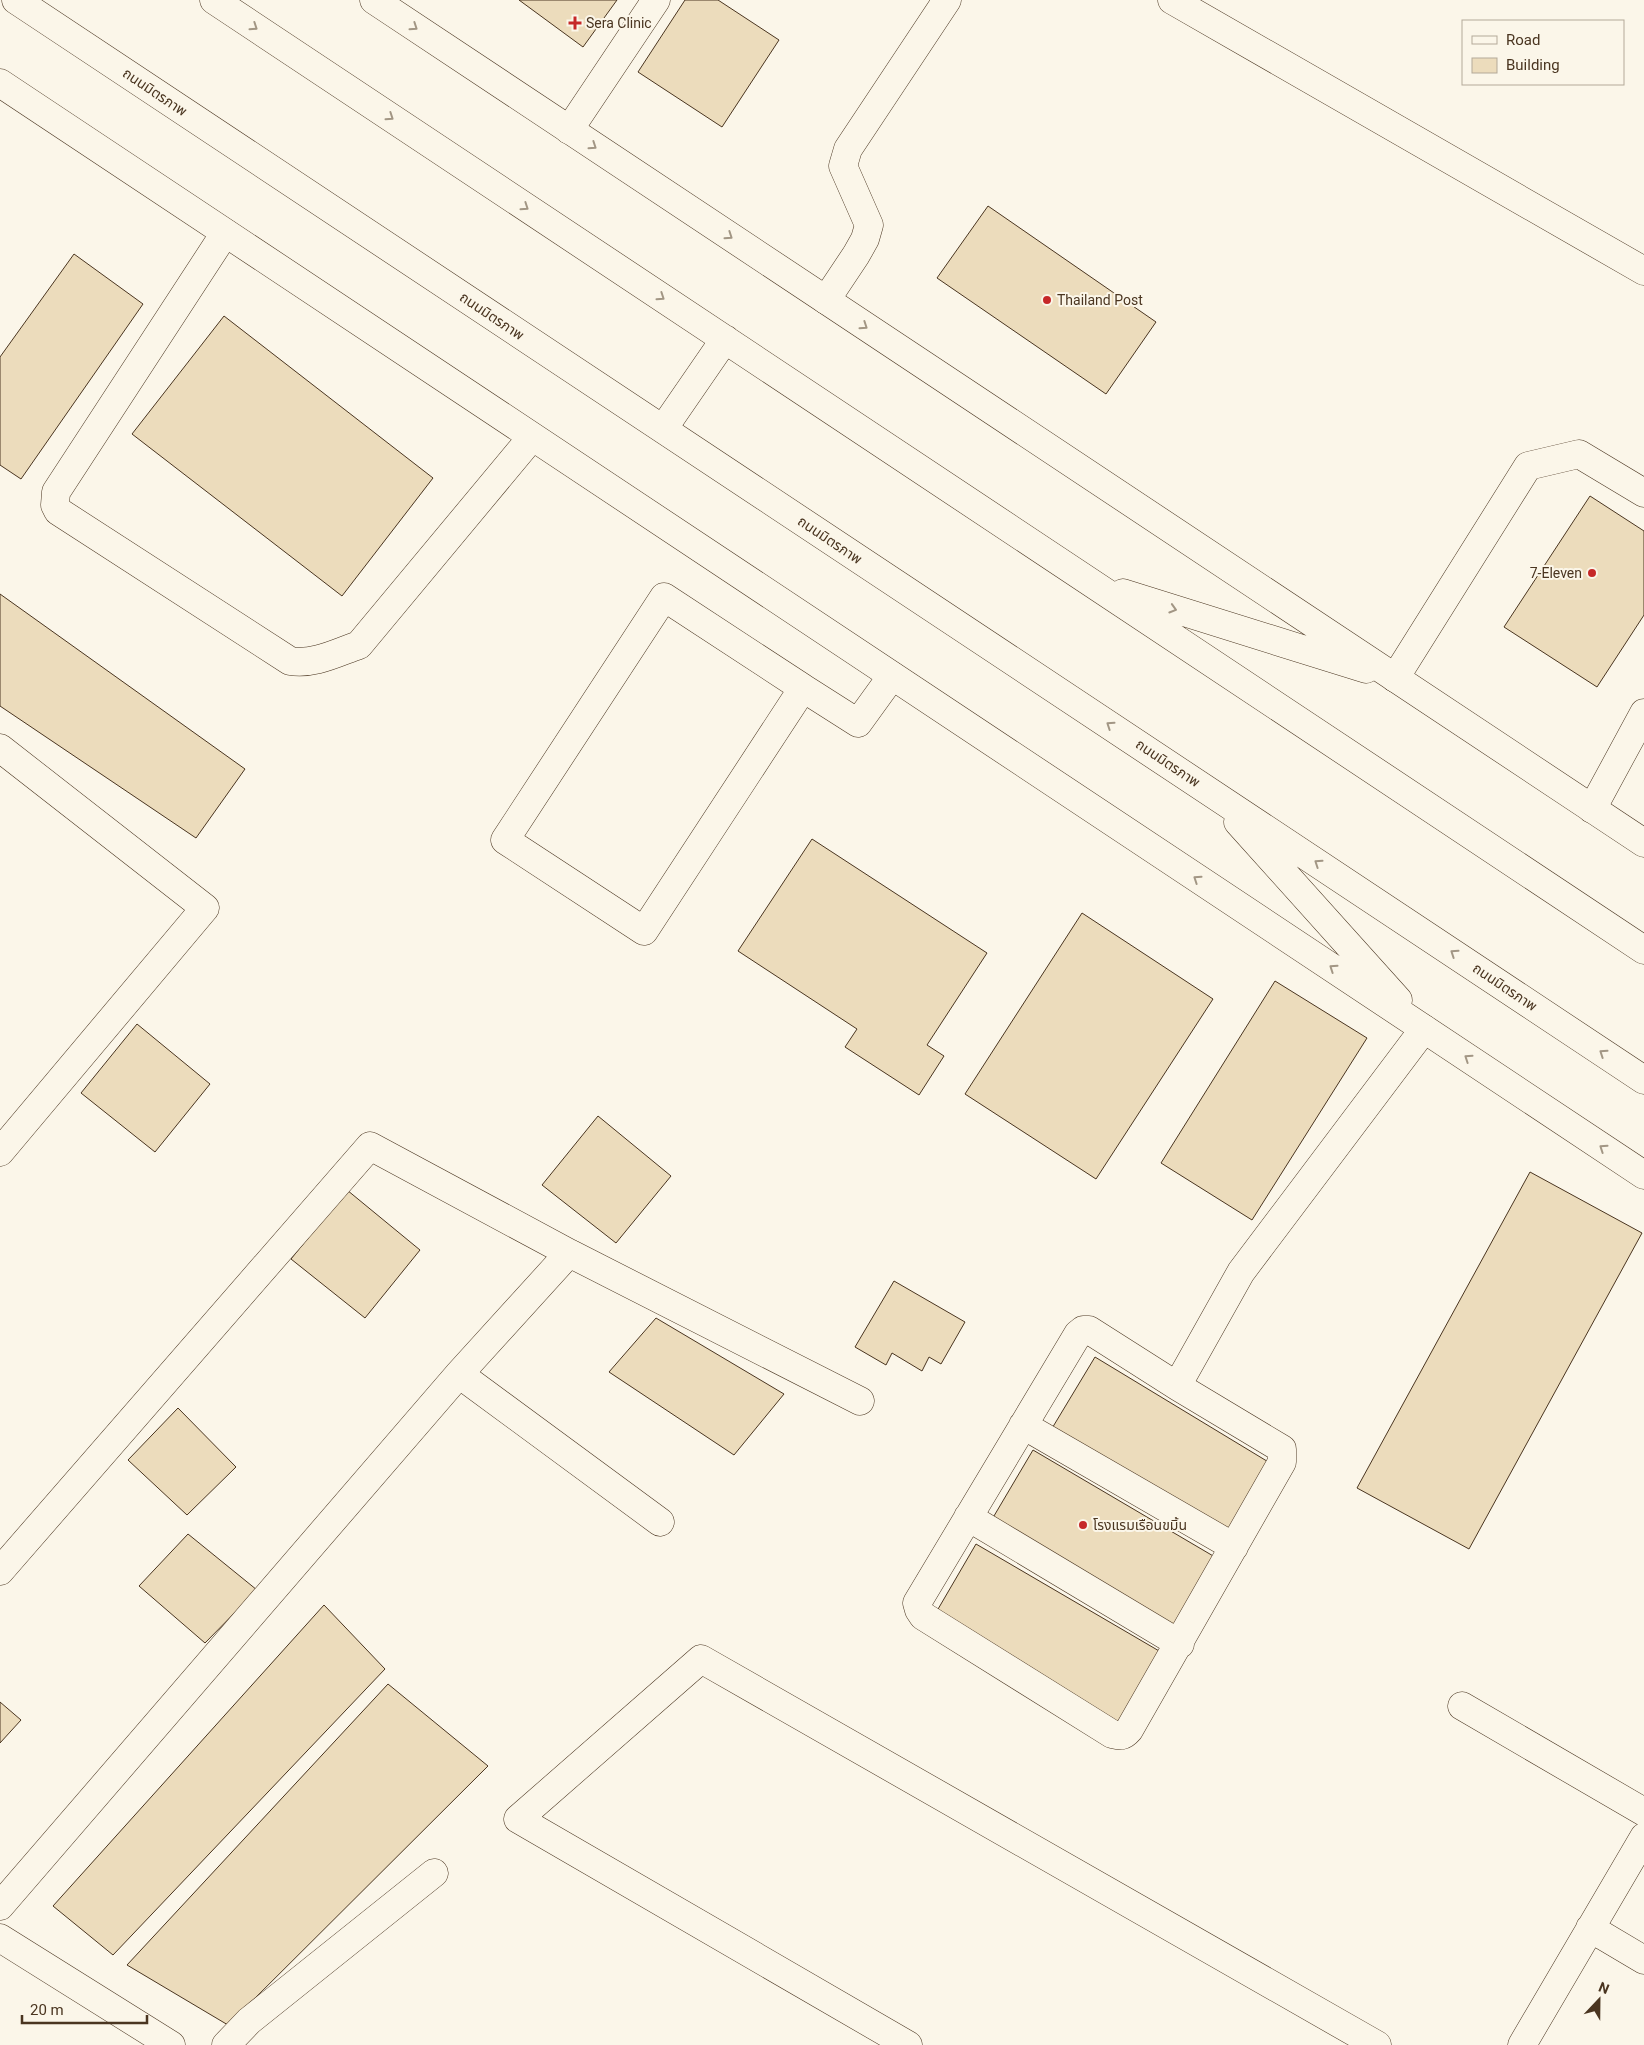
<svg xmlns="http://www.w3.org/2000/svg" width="1644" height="2045" viewBox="0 0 1644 2045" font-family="Roboto,'Noto Sans Thai',sans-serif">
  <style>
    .building { fill: #ecdcbc; stroke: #4a3520 }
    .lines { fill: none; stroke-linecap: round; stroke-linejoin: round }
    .minor-casing { stroke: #4a3520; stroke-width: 29 }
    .major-casing { stroke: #4a3520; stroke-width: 29 }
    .minor { stroke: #fbf6e9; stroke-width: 28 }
    .major { stroke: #fbf6e9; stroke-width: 28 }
    .oneway { stroke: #a29684 }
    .poi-dot { fill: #c62828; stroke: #fbf6e9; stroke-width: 2 }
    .labels { text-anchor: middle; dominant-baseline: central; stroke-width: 4; stroke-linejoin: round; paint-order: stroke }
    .poi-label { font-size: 14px; fill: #4a3520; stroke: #fbf6e9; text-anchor: start }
    .street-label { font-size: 14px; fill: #4a3520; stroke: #fbf6e9 }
  </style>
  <rect width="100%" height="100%" fill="#fbf6e9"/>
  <!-- building -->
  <path class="building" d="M 519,0 L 617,0 L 583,47 Z
    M 685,0 L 718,0 L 779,40 L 722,127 L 638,72 Z
    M 988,206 L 1156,322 L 1106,394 L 937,278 Z
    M 74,254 L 143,304 L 21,479 L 0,465 L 0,357 Z
    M 224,316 L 433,478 L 342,596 L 132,434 Z
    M 1590,496 L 1644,531 L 1644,615 L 1597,687 L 1504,627 Z
    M 0,594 L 245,769 L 196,838 L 0,706 Z
    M 812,839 L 987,953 L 927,1045 L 944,1056 L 919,1095 L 845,1047 L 857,1029 L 738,951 Z
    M 1082,913 L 1213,999 L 1096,1179 L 965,1094 Z
    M 1275,981 L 1367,1038 L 1252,1220 L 1161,1163 Z
    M 137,1024 L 210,1084 L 155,1152 L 81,1093 Z
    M 598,1116 L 671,1176 L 616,1243 L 542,1185 Z
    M 1530,1172 L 1642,1233 L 1469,1549 L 1357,1488 Z
    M 347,1190 L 420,1250 L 365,1318 L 291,1259 Z
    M 894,1281 L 965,1322 L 941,1364 L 929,1357 L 922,1371 L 892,1353 L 886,1365 L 855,1347 Z
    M 656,1318 L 784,1394 L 734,1455 L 609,1372 Z
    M 1095,1357 L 1275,1466 L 1230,1539 L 1051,1430 Z
    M 178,1408 L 236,1467 L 187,1515 L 128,1460 Z
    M 1033,1450 L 1220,1560 L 1178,1632 L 991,1521 Z
    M 188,1534 L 257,1590 L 205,1643 L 139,1586 Z
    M 976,1544 L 1166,1655 L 1124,1727 L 934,1616 Z
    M 324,1605 L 385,1669 L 113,1955 L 53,1906 Z
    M 388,1684 L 488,1766 L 228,2025 L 127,1965 Z
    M 0,1702 L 21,1720 L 0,1743 Z"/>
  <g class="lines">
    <defs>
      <path id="minor" d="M 1172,0 L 1644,271
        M 569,130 L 656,0
        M 225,233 L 56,492 L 55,505 L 58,511 L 290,661 C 314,665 336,653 359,645 L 532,437
        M 826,300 L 856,255 L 865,239 L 869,225 L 843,166 L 848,149 L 947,0
        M 1395,678 L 1528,466 L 1579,454 L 1644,493
        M 803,688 L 664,597 L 505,840 L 644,931 L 803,688 L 858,723 L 892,676
        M 0,748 L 205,908 L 0,1152
        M 1592,809 L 1644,713
        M 1083,1330 L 1089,1330 L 1177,1386 L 1282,1449 L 1282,1462 L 1129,1730 C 1123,1737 1120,1736 1112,1734 L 923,1616 L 919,1610 L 917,1603 L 1078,1334 Z
        M 459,1374 L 660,1522
        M 1177,1386 L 1241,1272 L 1424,1029
        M 1023,1425 L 1234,1547
        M 968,1517 L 1180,1644
        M 0,1571 L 370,1146 L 569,1253 L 860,1401
        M 1462,1706 L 1644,1812
        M 0,1906 L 459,1374 L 569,1253
        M 1590,1928 L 1644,1960
        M 0,1938 L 171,2045
        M 226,2045 L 249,2021 L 434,1873
        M 908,2045 L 518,1819 L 701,1659 L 1377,2045
        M 1522,2045 L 1644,1837"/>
      <path id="major" d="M 16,0 L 1644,1080
        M 214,0 L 1644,950
        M 374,0 L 1644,843
        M 0,83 L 1644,1175
        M 663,429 L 725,339
        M 1123,593 L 1366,669
        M 1238,822 L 1398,1000"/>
    </defs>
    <!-- minor casing -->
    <use href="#minor" class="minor-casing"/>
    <!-- major casing -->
    <use href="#major" class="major-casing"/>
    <!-- minor -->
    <use href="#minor" class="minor"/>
    <!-- major -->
    <use href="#major" class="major"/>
  </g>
  <!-- one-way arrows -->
  <defs><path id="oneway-chevron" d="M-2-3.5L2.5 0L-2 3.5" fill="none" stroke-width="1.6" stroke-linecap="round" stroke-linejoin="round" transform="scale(1.25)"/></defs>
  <g class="oneway">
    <use href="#oneway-chevron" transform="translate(254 27) rotate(34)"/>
    <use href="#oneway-chevron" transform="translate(414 27) rotate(34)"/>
    <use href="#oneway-chevron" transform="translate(390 117) rotate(34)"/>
    <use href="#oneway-chevron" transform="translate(593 146) rotate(34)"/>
    <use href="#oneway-chevron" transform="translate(525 207) rotate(34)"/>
    <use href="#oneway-chevron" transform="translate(729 236) rotate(34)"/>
    <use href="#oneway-chevron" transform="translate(661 297) rotate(34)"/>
    <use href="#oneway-chevron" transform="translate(864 326) rotate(34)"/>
    <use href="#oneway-chevron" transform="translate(1173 609) rotate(17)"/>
    <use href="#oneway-chevron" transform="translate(1110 725) rotate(-146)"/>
    <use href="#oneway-chevron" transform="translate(1318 863) rotate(-146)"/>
    <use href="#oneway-chevron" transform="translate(1197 879) rotate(-146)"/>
    <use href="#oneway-chevron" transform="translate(1454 953) rotate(-146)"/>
    <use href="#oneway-chevron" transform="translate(1333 968) rotate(-146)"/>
    <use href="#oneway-chevron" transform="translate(1603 1053) rotate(-146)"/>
    <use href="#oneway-chevron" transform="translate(1468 1058) rotate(-146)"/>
    <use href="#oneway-chevron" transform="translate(1603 1148) rotate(-146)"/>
  </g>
  <!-- markers -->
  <g class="poi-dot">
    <path d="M572.5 15.5h5v5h5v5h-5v5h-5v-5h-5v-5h5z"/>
    <circle cx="1047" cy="300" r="5"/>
    <circle cx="1592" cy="573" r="5"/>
    <circle cx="1083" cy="1525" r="5"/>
  </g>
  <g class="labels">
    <!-- poi labels -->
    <g class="poi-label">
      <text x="586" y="23">Sera Clinic</text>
      <text x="1057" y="300">Thailand Post</text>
      <text x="1582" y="573" text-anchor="end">7-Eleven</text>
      <text x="1093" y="1525">โรงแรมเรือนขมิ้น</text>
    </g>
    <!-- street labels -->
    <g class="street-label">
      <text transform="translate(155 92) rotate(34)">ถนนมิตรภาพ</text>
      <text transform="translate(492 316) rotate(34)">ถนนมิตรภาพ</text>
      <text transform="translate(830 540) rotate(34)">ถนนมิตรภาพ</text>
      <text transform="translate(1168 763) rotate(34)">ถนนมิตรภาพ</text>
      <text transform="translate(1505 987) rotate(34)">ถนนมิตรภาพ</text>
    </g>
  </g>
  <!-- legend -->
  <rect x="1462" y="20" width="162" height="65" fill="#fbf6e9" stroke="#b4a999"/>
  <rect x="1472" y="36" width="25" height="8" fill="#fbf6e9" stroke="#b4a999"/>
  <text x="1506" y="45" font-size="15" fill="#4a3520">Road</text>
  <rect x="1472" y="58" width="25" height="15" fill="#ecdcbc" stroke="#b4a999"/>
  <text x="1506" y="70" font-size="15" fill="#4a3520">Building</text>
  <!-- north arrow -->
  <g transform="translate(1599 2000) rotate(22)" stroke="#fbf6e9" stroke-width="4" paint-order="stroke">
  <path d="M0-4L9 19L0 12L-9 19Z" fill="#4a3520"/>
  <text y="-8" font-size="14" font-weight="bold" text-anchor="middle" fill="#4a3520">N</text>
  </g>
  <!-- scale -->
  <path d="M22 2015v8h125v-8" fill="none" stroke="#4a3520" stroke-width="2.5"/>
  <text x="30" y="2015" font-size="15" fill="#4a3520" stroke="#fbf6e9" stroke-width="4" paint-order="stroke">20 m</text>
</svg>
